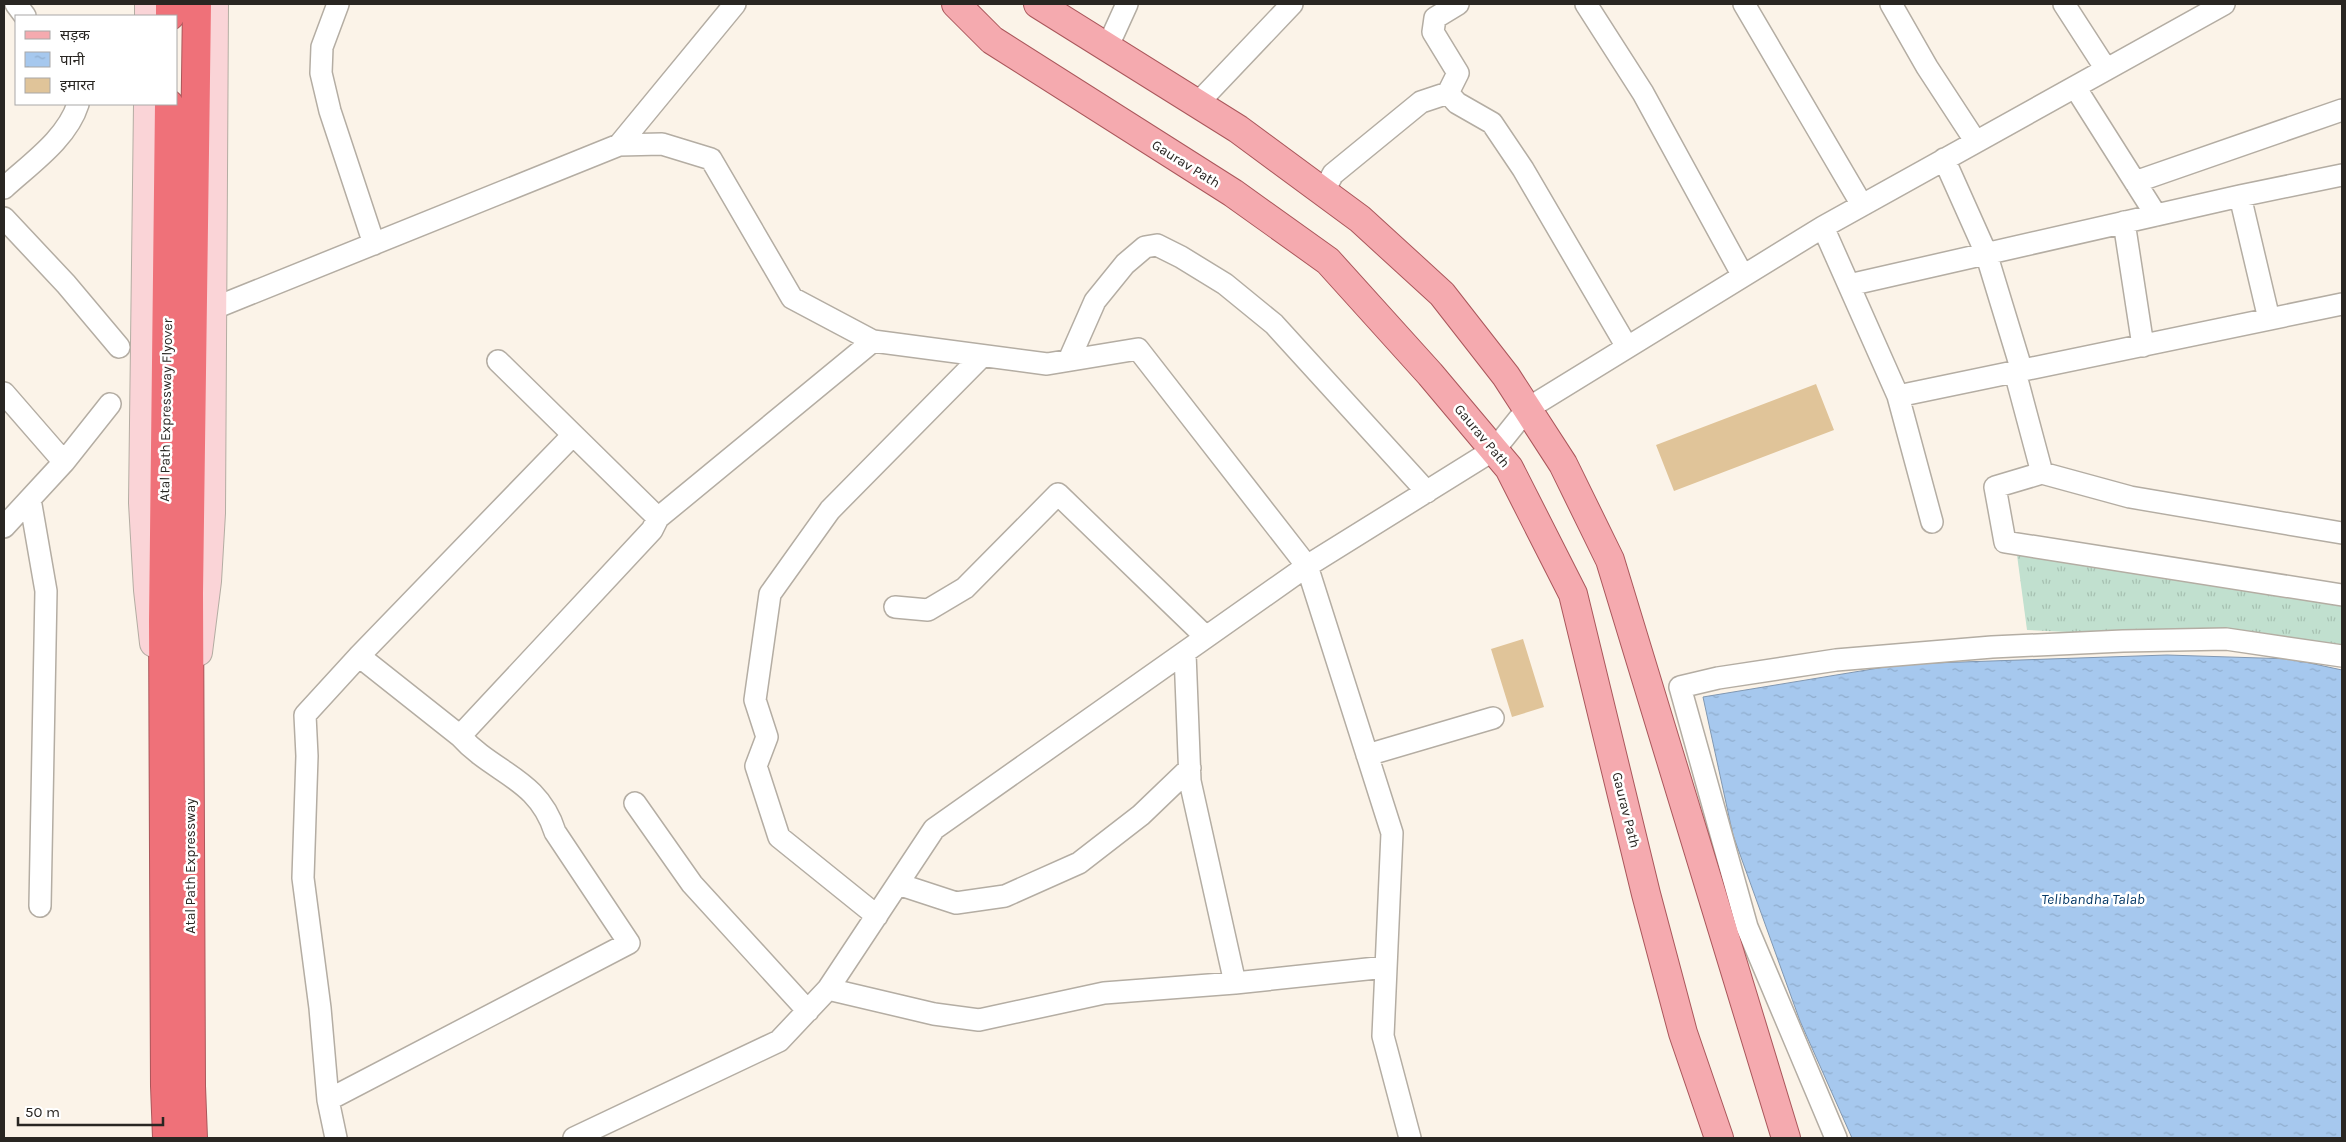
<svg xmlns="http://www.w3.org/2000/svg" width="2346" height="1142" viewBox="0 0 2346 1142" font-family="Karla,'Noto Sans Devanagari',sans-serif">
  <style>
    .grass { fill: url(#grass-tufts) }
    .water { fill: url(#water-ripples); stroke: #8097b1 }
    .building { fill: #e0c499 }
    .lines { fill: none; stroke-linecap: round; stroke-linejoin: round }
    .street-casing { stroke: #b4ada3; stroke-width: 24 }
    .secondary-casing { stroke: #b4ada3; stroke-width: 30 }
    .primary-casing { stroke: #aa575b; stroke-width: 30 }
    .highway-casing { stroke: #aa575b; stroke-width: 30 }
    .street { stroke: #fff; stroke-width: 21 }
    .secondary { stroke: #fad4d7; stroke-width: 28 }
    .primary { stroke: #f5aaaf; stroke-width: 28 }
    .highway { stroke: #ef7179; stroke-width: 28 }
    .labels { text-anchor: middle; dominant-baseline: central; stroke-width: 5; stroke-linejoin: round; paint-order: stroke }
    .street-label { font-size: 14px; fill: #292622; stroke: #fff }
    .water-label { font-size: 15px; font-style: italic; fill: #053967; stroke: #fff }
  </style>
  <defs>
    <pattern id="grass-tufts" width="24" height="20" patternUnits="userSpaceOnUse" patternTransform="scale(1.25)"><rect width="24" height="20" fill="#c1e0cf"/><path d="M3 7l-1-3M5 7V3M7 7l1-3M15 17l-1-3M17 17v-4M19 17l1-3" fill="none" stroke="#a6c0b1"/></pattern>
    <pattern id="water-ripples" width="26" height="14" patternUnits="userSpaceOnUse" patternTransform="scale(1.25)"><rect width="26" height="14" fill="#a6c8ee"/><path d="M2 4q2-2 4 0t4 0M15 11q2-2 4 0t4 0" fill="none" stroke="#8faccc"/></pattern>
  </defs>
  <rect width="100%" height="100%" fill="#fbf3e8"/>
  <!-- grass -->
  <path class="grass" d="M 2017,555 L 2174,571 L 2342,592 L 2342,646 L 2027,630 Z"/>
  <!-- water -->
  <path class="water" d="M 2167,655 L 2291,659 L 2342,670 L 2342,1138 L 1852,1138 L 1800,1021 L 1733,835 L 1703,697 L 1903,664 Z"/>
  <!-- building -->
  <path class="building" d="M 1816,384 L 1834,430 L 1674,491 L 1656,445 Z
    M 1523,639 L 1544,707 L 1512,717 L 1491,649 Z"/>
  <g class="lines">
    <defs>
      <path id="street" d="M 16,4 L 25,16
        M 338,4 L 322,47 L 321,73 L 330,111 L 374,244
        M 1458,4 L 1435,18 L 1433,32 L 1458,73 L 1448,93 L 1457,103 L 1492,123 L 1523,169 L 1627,347
        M 1586,4 L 1643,93 L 1743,276
        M 1744,4 L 1862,205
        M 1891,4 L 1927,67 L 1976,142
        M 2064,4 L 2106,69
        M 1107,48 L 1127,4
        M 2075,87 L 2156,215
        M 1197,104 L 1292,4
        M 619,145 L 735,4
        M 1944,159 L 1986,253 L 2022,371
        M 2135,182 L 2342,110
        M 4,188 C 30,164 67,139 78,104
        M 1323,192 L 1333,174 L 1421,102 L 1448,93
        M 2240,196 L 2269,319
        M 4,218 L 66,284 L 119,347
        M 2124,222 L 2143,346
        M 1823,227 L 1898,396 L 1932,522
        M 1849,285 L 2240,196 L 2342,175
        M 212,309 L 619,145 L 662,144 L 711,159 L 792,298 L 873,341 L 1047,364 L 1138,349 L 1307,566 L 1392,833 L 1383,1036 L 1410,1138
        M 1069,360 L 1095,301 L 1125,264 L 1145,247 L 1157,245 L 1181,257 L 1225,284 L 1274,324 L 1427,492
        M 498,361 L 658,518
        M 2015,372 L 2042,473 L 2130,497 L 2342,533
        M 4,393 L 64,462
        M 1898,396 L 2342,304
        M 2042,473 L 1995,487 L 2005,542 L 2342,595
        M 30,499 L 46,591 L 40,906
        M 4,527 L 64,462 L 110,404
        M 895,607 L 928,610 L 965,588 L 1058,494 L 1206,637
        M 1185,653 L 1190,781 L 1235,983
        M 460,736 L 652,530 L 658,518 L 873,341
        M 1367,755 L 1493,718
        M 635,803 L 692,884 L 808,1011
        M 898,884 L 956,903 L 1005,896 L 1079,863 L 1141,815 L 1190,768
        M 877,916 L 779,837 L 756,766 L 767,737 L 755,700 L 770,594 L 830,510 L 982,356
        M 828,989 L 934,1014 L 979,1020 L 1104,993 L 1235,983 L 1386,967
        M 328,1100 L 629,943 L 555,832 C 538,778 494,774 460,736 L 359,656
        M 336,1138 L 328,1100 L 320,1008 L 303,878 L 307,756 L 305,715 L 359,656 L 572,436
        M 574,1138 L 779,1041 L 828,989 L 934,829 L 1307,566 L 1495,449 L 1527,409 L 1823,227 L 2224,4
        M 1836,1138 L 1747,927 L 1680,687 L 1718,678 L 1836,660 L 1992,647 L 2123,641 L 2226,639 L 2342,656"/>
      <path id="secondary" d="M 149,16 L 149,4
        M 148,104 L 143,503 L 148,590 L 154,643
        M 198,652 L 207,581 L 211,513 L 214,4"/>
      <path id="primary" d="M 956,4 L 992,40 L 1233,193 L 1328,261 L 1430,374 L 1509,468 L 1573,594 L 1646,894 L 1683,1033 L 1719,1138
        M 1038,4 L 1238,129 L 1360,219 L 1442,294 L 1506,376 L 1563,464 L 1610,560 L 1786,1138"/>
      <path id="highway" d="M 170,16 L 170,4
        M 167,1138 L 165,1086 L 163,621 L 169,104
        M 193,1138 L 191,1086 L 189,593 L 197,4"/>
    </defs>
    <!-- street casing -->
    <use href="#street" class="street-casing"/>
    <!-- secondary casing -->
    <use href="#secondary" class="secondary-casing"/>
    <!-- primary casing -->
    <use href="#primary" class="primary-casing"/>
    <!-- highway casing -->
    <use href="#highway" class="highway-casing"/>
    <!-- street -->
    <use href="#street" class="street"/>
    <!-- secondary -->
    <use href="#secondary" class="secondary"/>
    <!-- primary -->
    <use href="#primary" class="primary"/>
    <!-- highway -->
    <use href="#highway" class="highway"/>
  </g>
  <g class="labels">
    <!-- street labels -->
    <g class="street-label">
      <text transform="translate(1186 164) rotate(32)">Gaurav Path</text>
      <text transform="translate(166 410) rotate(-89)">Atal Path Expressway Flyover</text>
      <text transform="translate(1482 436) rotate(50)">Gaurav Path</text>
      <text transform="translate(1626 810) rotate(76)">Gaurav Path</text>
      <text transform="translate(190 866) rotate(-90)">Atal Path Expressway</text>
    </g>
    <!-- water labels -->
    <g class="water-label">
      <text x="2093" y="899">Telibandha Talab</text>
    </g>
  </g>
  <!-- border -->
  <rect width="2346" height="1142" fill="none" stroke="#292622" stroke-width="10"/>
  <!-- legend -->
  <rect x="15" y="15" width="162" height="90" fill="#ffffff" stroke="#a9a8a7"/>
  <rect x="25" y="31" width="25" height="8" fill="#f5aaaf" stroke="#a9a8a7"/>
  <text x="60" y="40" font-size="15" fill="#292622">सड़क</text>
  <rect x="25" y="52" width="25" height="15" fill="url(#water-ripples)" stroke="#a9a8a7"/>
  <text x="60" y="65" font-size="15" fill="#292622">पानी</text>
  <rect x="25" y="78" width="25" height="15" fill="#e0c499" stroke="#a9a8a7"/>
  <text x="60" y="90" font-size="15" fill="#292622">इमारत</text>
  <!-- scale -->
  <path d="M18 1117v8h145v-8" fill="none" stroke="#292622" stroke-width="2.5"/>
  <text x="25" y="1117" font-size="15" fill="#292622" stroke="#ffffff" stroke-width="4" paint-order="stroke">50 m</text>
</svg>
